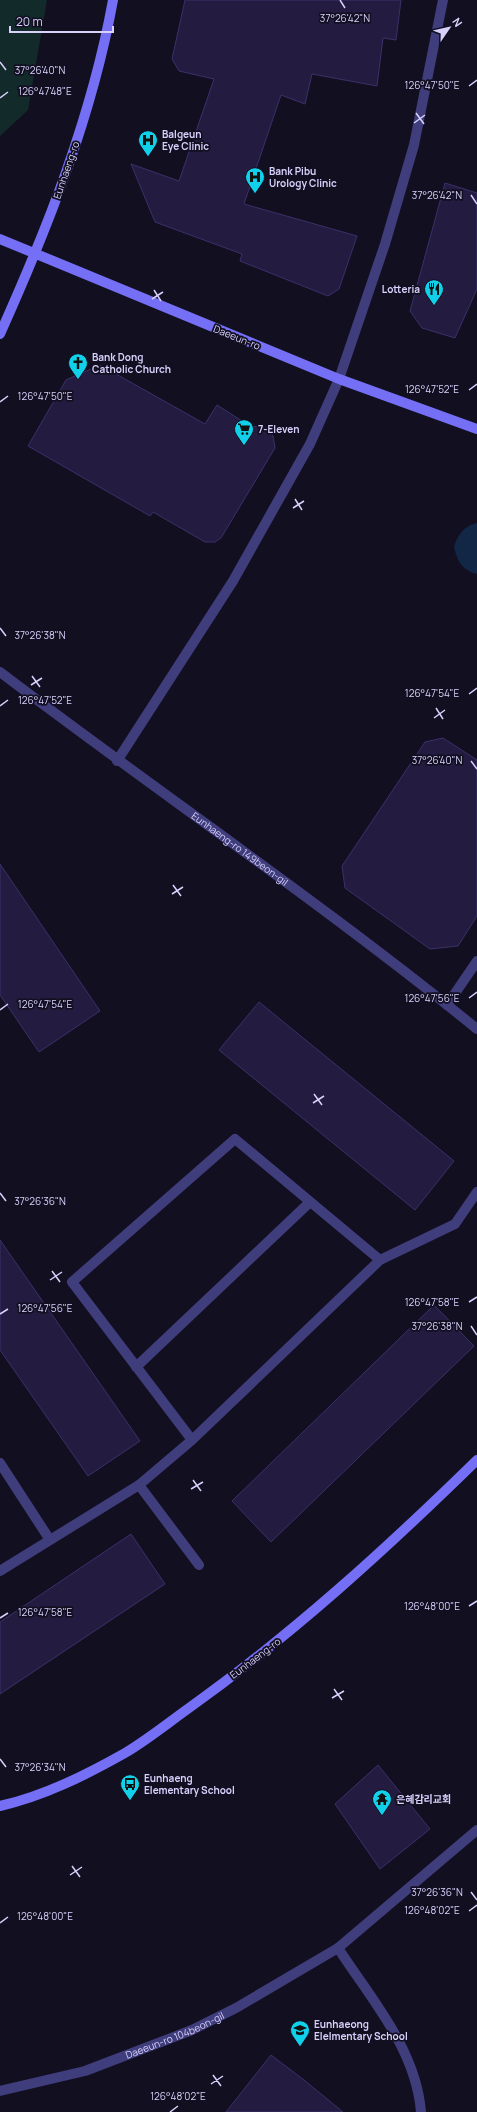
<svg xmlns="http://www.w3.org/2000/svg" width="477" height="2112" viewBox="0 0 477 2112" font-family="Manrope,'Noto Sans KR',sans-serif">
  <style>
    .green { fill: #122a29 }
    .water { fill: #122646 }
    .building { fill: #241c40; stroke: #3c306a }
    .lines { fill: none; stroke-linecap: round; stroke-linejoin: round }
    .lane { stroke: #403d7c; stroke-width: 10 }
    .street { stroke: #403d7c; stroke-width: 10 }
    .secondary { stroke: #746ff5; stroke-width: 10 }
    .ticks { fill: none; stroke: #d7d1fc; stroke-width: 1.5 }
    .labels { text-anchor: middle; dominant-baseline: central; stroke-width: 3.5; stroke-linejoin: round; paint-order: stroke }
    .poi-label { font-size: 10px; font-weight: bold; fill: #d7d1fc; stroke: #120f21; text-anchor: start }
    .street-label { font-size: 10px; fill: #d7d1fc; stroke: #120f21 }
    .ticks-label { font-size: 10px; text-anchor: middle; fill: #d7d1fc; stroke: #120f21; stroke-width: 3.5; stroke-linejoin: round; paint-order: stroke }
  </style>
  <rect width="100%" height="100%" fill="#120f21"/>
  <!-- green -->
  <path class="green" d="M 0,0 L 47,0 L 28,110 L 0,136 Z"/>
  <!-- water -->
  <path class="water" d="M 477,523 L 477,574 C 462,571 457,560 454,547 C 458,534 464,526 477,523 Z"/>
  <!-- building -->
  <path class="building" d="M 185,0 L 401,0 L 396,40 L 383,38 L 377,86 L 312,74 L 305,104 L 281,95 L 244,204 L 357,236 L 339,289 L 328,296 L 240,261 L 242,254 L 155,222 L 131,164 L 179,181 L 214,79 L 179,71 L 172,59 Z
    M 445,183 L 477,193 L 477,289 L 455,338 L 422,328 L 410,311 Z
    M 100,365 L 205,424 L 217,405 L 250,426 L 268,428 L 273,436 L 275,448 L 221,538 L 215,542 L 205,542 L 153,512 L 150,516 L 28,446 L 66,380 Z
    M 443,738 L 477,760 L 477,916 L 458,946 L 430,949 L 345,888 L 342,866 L 425,742 Z
    M 0,864 L 100,1011 L 39,1052 L 0,995 Z
    M 259,1002 L 454,1161 L 415,1210 L 219,1050 Z
    M 0,1240 L 140,1441 L 88,1476 L 0,1350 Z
    M 434,1305 L 474,1346 L 271,1542 L 232,1501 Z
    M 131,1534 L 165,1584 L 0,1694 L 0,1622 Z
    M 378,1765 L 430,1829 L 380,1869 L 335,1804 Z
    M 271,2055 L 304,2080 L 343,2112 L 226,2112 Z"/>
  <g class="lines">
    <!-- lane -->
    <path class="lane" d="M 117,761 L 233,581 L 310,444 L 339,379 L 385,244 L 414,145 L 443,0
      M 136,1367 L 310,1202
      M 192,1440 L 72,1282 L 235,1139 L 380,1260
      M 0,1463 L 50,1540
      M 0,1571 L 139,1485 L 192,1440 L 380,1260 L 455,1224 L 477,1192
      M 338,1948 C 371,1999 416,2049 421,2112"/>
    <!-- street -->
    <g class="street">
      <path id="s1" d="M 0,672 C 158,792 323,904 477,1029"/>
      <path d="M 447,1005 L 477,961"/>
      <path d="M 139,1485 L 199,1565"/>
      <path id="s2" d="M 0,2091 L 85,2071 L 192,2030 L 236,2008 L 338,1948 L 477,1830"/>
    </g>
    <!-- secondary -->
    <path class="secondary" d="M 0,239 L 339,379 L 477,429
      M 0,334 C 48,227 92,116 113,0
      M 0,1806 C 44,1796 86,1775 125,1753 C 147,1740 168,1723 189,1708 C 293,1634 386,1549 477,1460"/>
  </g>
  <!-- ticks -->
  <path class="ticks" d="M 340,0 L 345,8M 0,62 L 6,70M 469,86 L 477,80M 0,98 L 8,92M 416,113 L 424,124M 414,123 L 425,115M 471,195 L 477,204M 154,290 L 161,301M 152,299 L 163,292M 469,390 L 477,384M 0,402 L 8,396M 295,499 L 302,510M 293,508 L 304,501M 0,628 L 6,636M 32,676 L 40,687M 31,685 L 42,678M 469,694 L 477,688M 0,706 L 8,700M 436,708 L 443,719M 434,718 L 445,710M 471,761 L 477,769M 173,885 L 181,896M 172,894 L 183,887M 469,998 L 477,992M 0,1010 L 8,1004M 314,1094 L 322,1105M 313,1103 L 324,1096M 0,1193 L 6,1201M 52,1271 L 60,1282M 50,1280 L 62,1272M 469,1302 L 477,1297M 0,1314 L 8,1309M 471,1326 L 477,1335M 193,1480 L 201,1491M 191,1489 L 203,1482M 469,1606 L 477,1601M 0,1618 L 8,1613M 334,1689 L 342,1700M 332,1698 L 344,1691M 0,1759 L 6,1767M 72,1866 L 80,1877M 70,1875 L 82,1867M 471,1892 L 477,1900M 469,1911 L 477,1905M 0,1923 L 8,1917M 213,2075 L 221,2086M 211,2084 L 223,2076M 170,2112 L 178,2106"/>
  <!-- icons -->
  <defs>
    <symbol id="hospital-pin" viewBox="-11 -11 22 30"><path d="M0 17L-7.5 6A9.5 9.5 0 1 1 7.5 6Z" fill="#10d1e9" stroke="#120f21"/><path d="M-5-5h3v3.5h4V-5h3V5h-3V1.5h-4V5h-3Z" fill="#111"/></symbol>
    <symbol id="restaurant-pin" viewBox="-11 -11 22 30"><path d="M0 17L-7.5 6A9.5 9.5 0 1 1 7.5 6Z" fill="#10d1e9" stroke="#120f21"/><path d="M-5-6h1v4h1v-4h1v4h1v-4h1v5L-1.5 .5V6h-2V.5L-5-1ZM5-6V6H3V1.5H1.5Q1.5-4 5-6Z" fill="#111"/></symbol>
    <symbol id="church-pin" viewBox="-11 -11 22 30"><path d="M0 17L-7.5 6A9.5 9.5 0 1 1 7.5 6Z" fill="#10d1e9" stroke="#120f21"/><path d="M-1.2-6h2.4v3.5h3.3v2.4h-3.3V6h-2.4V-.1h-3.3v-2.4h3.3Z" fill="#111"/></symbol>
    <symbol id="supermarket-pin" viewBox="-11 -11 22 30"><path d="M0 17L-7.5 6A9.5 9.5 0 1 1 7.5 6Z" fill="#10d1e9" stroke="#120f21"/><path d="M-6-5.5h2.5l.6 2H6L4.5 2H-2.5L-4.4-4H-6ZM-1.5 3.2a1.3 1.3 0 1 0 .1 0ZM3 3.2a1.3 1.3 0 1 0 .1 0Z" fill="#111"/></symbol>
    <symbol id="bus-pin" viewBox="-11 -11 22 30"><path d="M0 17L-7.5 6A9.5 9.5 0 1 1 7.5 6Z" fill="#10d1e9" stroke="#120f21"/><path d="M-5-6H5V4H4V6H2V4H-2V6H-4V4H-5ZM-3.5-4V0h7V-4ZM-3.5 1.2v1.5H-2V1.2ZM2 1.2v1.5H3.5V1.2Z" fill="#111"/></symbol>
    <symbol id="temple-pin" viewBox="-11 -11 22 30"><path d="M0 17L-7.5 6A9.5 9.5 0 1 1 7.5 6Z" fill="#10d1e9" stroke="#120f21"/><path d="M0-6L5-2H3V0L6.5 2.5H4V6H1.5V3h-3V6H-4V2.5H-6.5L-3 0V-2H-5Z" fill="#111"/></symbol>
    <symbol id="school-pin" viewBox="-11 -11 22 30"><path d="M0 17L-7.5 6A9.5 9.5 0 1 1 7.5 6Z" fill="#10d1e9" stroke="#120f21"/><path d="M0-5L7-2L0 1L-7-2ZM-4 1L0 2.5L4 1V4Q0 6-4 4Z" fill="#111"/></symbol>
  </defs>
  <g fill-rule="evenodd">
    <use href="#hospital-pin" x="137" y="129" width="22" height="30"/>
    <use href="#hospital-pin" x="244" y="166" width="22" height="30"/>
    <use href="#restaurant-pin" x="423" y="278" width="22" height="30"/>
    <use href="#church-pin" x="67" y="352" width="22" height="30"/>
    <use href="#supermarket-pin" x="233" y="418" width="22" height="30"/>
    <use href="#bus-pin" x="119" y="1773" width="22" height="30"/>
    <use href="#temple-pin" x="371" y="1788" width="22" height="30"/>
    <use href="#school-pin" x="289" y="2019" width="22" height="30"/>
  </g>
  <g class="labels">
    <!-- poi labels -->
    <g class="poi-label">
      <text x="162" y="134">Balgeun<tspan x="162" dy="12">Eye Clinic</tspan></text>
      <text x="269" y="171">Bank Pibu<tspan x="269" dy="12">Urology Clinic</tspan></text>
      <text x="420" y="289" text-anchor="end">Lotteria</text>
      <text x="92" y="357">Bank Dong<tspan x="92" dy="12">Catholic Church</tspan></text>
      <text x="258" y="429">7-Eleven</text>
      <text x="144" y="1778">Eunhaeng<tspan x="144" dy="12">Elementary School</tspan></text>
      <text x="396" y="1799">은혜감리교회</text>
      <text x="314" y="2024">Eunhaeong<tspan x="314" dy="12">Elelmentary School</tspan></text>
    </g>
    <!-- street labels -->
    <g class="street-label">
      <text transform="translate(66 170) rotate(-71)">Eunhaeng-ro</text>
      <text transform="translate(237 337) rotate(22)">Daeeun-ro</text>
      <text stroke="none"><textPath href="#s1" startOffset="298">Eunhaeng-ro 149beon-gil</textPath></text>
      <text transform="translate(255 1658) rotate(-37)">Eunhaeng-ro</text>
      <text stroke="none"><textPath href="#s2" startOffset="184">Daeeun-ro 104beon-gil</textPath></text>
    </g>
  </g>
  <g class="ticks-label">
    <text x="345" y="22">37°26'42"N</text>
    <text x="40" y="74">37°26'40"N</text>
    <text x="432" y="89">126°47'50"E</text>
    <text x="45" y="95">126°47'48"E</text>
    <text x="437" y="199">37°26'42"N</text>
    <text x="432" y="393">126°47'52"E</text>
    <text x="45" y="400">126°47'50"E</text>
    <text x="40" y="639">37°26'38"N</text>
    <text x="432" y="697">126°47'54"E</text>
    <text x="45" y="704">126°47'52"E</text>
    <text x="437" y="764">37°26'40"N</text>
    <text x="432" y="1002">126°47'56"E</text>
    <text x="45" y="1008">126°47'54"E</text>
    <text x="40" y="1205">37°26'36"N</text>
    <text x="432" y="1306">126°47'58"E</text>
    <text x="45" y="1312">126°47'56"E</text>
    <text x="437" y="1330">37°26'38"N</text>
    <text x="432" y="1610">126°48'00"E</text>
    <text x="45" y="1616">126°47'58"E</text>
    <text x="40" y="1771">37°26'34"N</text>
    <text x="437" y="1896">37°26'36"N</text>
    <text x="432" y="1914">126°48'02"E</text>
    <text x="45" y="1920">126°48'00"E</text>
    <text x="178" y="2100">126°48'02"E</text>
  </g>
  <!-- north arrow -->
  <g transform="translate(449 28) rotate(56)" stroke="#120f21" stroke-width="3" paint-order="stroke">
  <path d="M0-3L7 15L0 10L-7 15Z" fill="#d7d1fc"/>
  <text y="-6" font-size="11" font-weight="bold" text-anchor="middle" fill="#d7d1fc">N</text>
  </g>
  <!-- scale -->
  <path d="M10 26v6h103v-6" fill="none" stroke="#d7d1fc" stroke-width="2"/>
  <text x="16" y="26" font-size="12" fill="#d7d1fc" stroke="#120f21" stroke-width="3" paint-order="stroke">20 m</text>
</svg>
